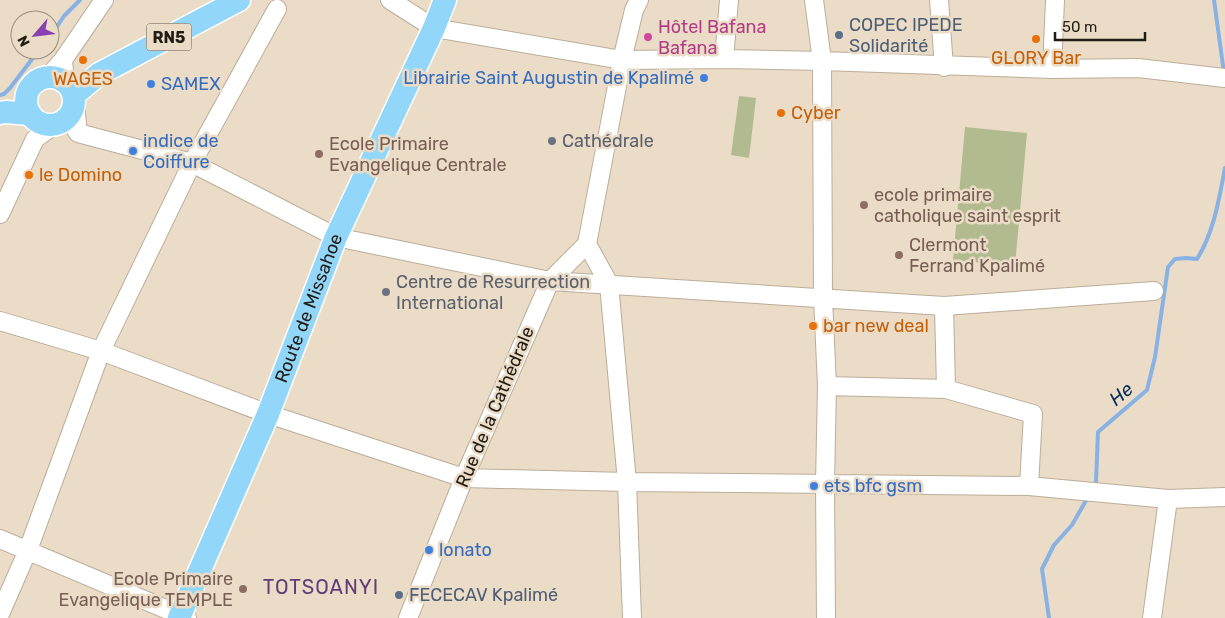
<svg xmlns="http://www.w3.org/2000/svg" width="1225" height="618" viewBox="0 0 1225 618" font-family="Rubik,sans-serif">
  <style>
    .green { fill: #b2bb8f }
    .lines { fill: none; stroke-linecap: round; stroke-linejoin: round }
    .stream { stroke: #88b1e4; stroke-width: 4 }
    .minor-casing { stroke: #bcad99; stroke-width: 20 }
    .major-casing { stroke: #fff; stroke-width: 25 }
    .minor { stroke: #fff; stroke-width: 18 }
    .major { stroke: #92d6f9; stroke-width: 22 }
    .service-dot { fill: #5c6f8a; stroke: #ebdcc7; stroke-width: 2 }
    .hotel-dot { fill: #d1479c; stroke: #ebdcc7; stroke-width: 2 }
    .food-dot { fill: #e8710a; stroke: #ebdcc7; stroke-width: 2 }
    .shop-dot { fill: #3f7fe0; stroke: #ebdcc7; stroke-width: 2 }
    .worship-dot { fill: #6b7280; stroke: #ebdcc7; stroke-width: 2 }
    .education-dot { fill: #8d6e63; stroke: #ebdcc7; stroke-width: 2 }
    .labels { text-anchor: middle; dominant-baseline: central; stroke-width: 5; stroke-linejoin: round; paint-order: stroke }
    .shield { fill: #ebdcc7; stroke: #5e564a; stroke-width: 1 }
    .shield-label { font-size: 16px; font-weight: bold; fill: #211c14 }
    .service-label { font-size: 18px; fill: #4e5e75; stroke: #ebdcc7; text-anchor: start }
    .hotel-label { font-size: 18px; fill: #b23c85; stroke: #ebdcc7; text-anchor: start }
    .food-label { font-size: 18px; fill: #c56008; stroke: #ebdcc7; text-anchor: start }
    .shop-label { font-size: 18px; fill: #366cbe; stroke: #ebdcc7; text-anchor: start }
    .worship-label { font-size: 18px; fill: #5b616d; stroke: #ebdcc7; text-anchor: start }
    .education-label { font-size: 18px; fill: #785e54; stroke: #ebdcc7; text-anchor: start }
    .street-label { font-size: 18px; fill: #211c14; stroke: #ebdcc7 }
    .water-label { font-size: 19px; font-style: italic; fill: #012c59; stroke: #ebdcc7 }
    .quarter-label { font-size: 20px; letter-spacing: 1px; fill: #603d77; stroke: #ebdcc7 }
  </style>
  <rect width="100%" height="100%" fill="#ebdcc7"/>
  <!-- green -->
  <path class="green" d="M 739,96 L 756,98 L 749,158 L 731,155 Z
    M 965,127 L 1027,133 L 1015,266 L 953,260 Z"/>
  <g class="lines">
    <!-- stream -->
    <path class="stream" d="M 1214,0 L 1224,73
      M 50,37 L 64,16 L 80,0
      M 0,95 L 4,94 L 10,88 L 39,50
      M 1094,487 L 1096,482 L 1098,432 L 1147,390 L 1155,357 L 1168,267 L 1175,259 L 1186,258 L 1197,259 C 1214,232 1219,199 1225,168
      M 1049,618 L 1042,569 L 1054,545 L 1072,525 L 1088,497"/>
    <defs>
      <path id="minor" d="M 390,0 L 434,28 L 622,60 L 724,59 L 822,61 L 1052,69 L 1138,68 L 1225,78
        M 814,0 L 822,61 L 823,298 L 827,386 L 825,484 L 826,618
        M 939,0 L 944,67
        M 724,59 L 729,0
        M 63,60 L 104,0
        M 1052,69 L 1055,0
        M 48,77 L 63,60 L 65,82
        M 68,117 L 78,133 L 74,95
        M 78,133 L 192,163 L 336,237 L 550,281 L 944,306 L 1154,291
        M 0,214 L 35,139 L 54,125
        M 587,244 L 609,284 L 627,482 L 632,618
        M 944,306 L 946,389
        M 0,321 L 101,351 L 268,414 L 464,478 L 627,482 L 1029,486 L 1168,499 L 1225,497
        M 827,386 L 946,389 L 1033,414 L 1029,486
        M 0,539 L 187,618
        M 0,614 L 28,550 L 101,351 L 192,163 L 277,9
        M 408,618 L 464,478 L 550,281 L 587,244 L 622,60 L 634,10 L 639,0
        M 1152,618 L 1168,499"/>
      <g id="major">
        <circle cx="50" cy="101" r="24"/>
        <path d="M 74,95 L 99,74 L 239,0"/>
        <path d="M 0,113 L 6,112 L 30,114"/>
        <path id="s1" d="M 179,618 L 268,414 L 336,237 L 434,28 L 445,0"/>
      </g>
    </defs>
    <!-- minor casing -->
    <use href="#minor" class="minor-casing"/>
    <!-- major casing -->
    <use href="#major" class="major-casing"/>
    <!-- minor -->
    <use href="#minor" class="minor"/>
    <!-- major -->
    <use href="#major" class="major"/>
  </g>
  <!-- markers -->
  <g class="service-dot">
    <circle cx="839" cy="35" r="5"/>
    <circle cx="399" cy="595" r="5"/>
  </g>
  <circle class="hotel-dot" cx="648" cy="37" r="5"/>
  <g class="food-dot">
    <circle cx="1036" cy="39" r="5"/>
    <circle cx="83" cy="60" r="5"/>
    <circle cx="781" cy="113" r="5"/>
    <circle cx="29" cy="175" r="5"/>
    <circle cx="813" cy="326" r="5"/>
  </g>
  <g class="shop-dot">
    <circle cx="704" cy="78" r="5"/>
    <circle cx="151" cy="84" r="5"/>
    <circle cx="133" cy="151" r="5"/>
    <circle cx="814" cy="486" r="5"/>
    <circle cx="429" cy="550" r="5"/>
  </g>
  <g class="worship-dot">
    <circle cx="552" cy="141" r="5"/>
    <circle cx="386" cy="292" r="5"/>
  </g>
  <g class="education-dot">
    <circle cx="319" cy="154" r="5"/>
    <circle cx="864" cy="205" r="5"/>
    <circle cx="899" cy="255" r="5"/>
    <circle cx="243" cy="589" r="5"/>
  </g>
  <g class="labels">
    <!-- shield labels -->
    <rect class="shield" x="146.5" y="23.5" width="45" height="27" rx="4"/>
    <g class="shield-label">
      <text x="169" y="37">RN5</text>
    </g>
    <!-- service labels -->
    <g class="service-label">
      <text x="849" y="25">COPEC IPEDE<tspan x="849" dy="21">Solidarité</tspan></text>
      <text x="409" y="595">FECECAV Kpalimé</text>
    </g>
    <!-- hotel labels -->
    <g class="hotel-label">
      <text x="658" y="27">Hôtel Bafana<tspan x="658" dy="21">Bafana</tspan></text>
    </g>
    <!-- food labels -->
    <g class="food-label">
      <text x="1036" y="58" text-anchor="middle">GLORY Bar</text>
      <text x="83" y="79" text-anchor="middle">WAGES</text>
      <text x="791" y="113">Cyber</text>
      <text x="39" y="175">le Domino</text>
      <text x="823" y="326">bar new deal</text>
    </g>
    <!-- shop labels -->
    <g class="shop-label">
      <text x="694" y="78" text-anchor="end">Librairie Saint Augustin de Kpalimé</text>
      <text x="161" y="84">SAMEX</text>
      <text x="143" y="141">indice de<tspan x="143" dy="21">Coiffure</tspan></text>
      <text x="824" y="486">ets bfc gsm</text>
      <text x="439" y="550">lonato</text>
    </g>
    <!-- worship labels -->
    <g class="worship-label">
      <text x="562" y="141">Cathédrale</text>
      <text x="396" y="282">Centre de Resurrection<tspan x="396" dy="21">International</tspan></text>
    </g>
    <!-- education labels -->
    <g class="education-label">
      <text x="329" y="144">Ecole Primaire<tspan x="329" dy="21">Evangelique Centrale</tspan></text>
      <text x="874" y="195">ecole primaire<tspan x="874" dy="21">catholique saint esprit</tspan></text>
      <text x="909" y="245">Clermont<tspan x="909" dy="21">Ferrand Kpalimé</tspan></text>
      <text x="233" y="579" text-anchor="end">Ecole Primaire<tspan x="233" dy="21">Evangelique TEMPLE</tspan></text>
    </g>
    <!-- street labels -->
    <g class="street-label">
      <text stroke="none"><textPath href="#s1" startOffset="336">Route de Missahoe</textPath></text>
      <text transform="translate(495 407) rotate(-67)">Rue de la Cathédrale</text>
    </g>
    <!-- water labels -->
    <g class="water-label">
      <text transform="translate(1121 394) rotate(-40)">He</text>
    </g>
    <!-- quarter labels -->
    <g class="quarter-label">
      <text x="321" y="587">TOTSOANYI</text>
    </g>
  </g>
  <!-- north arrow -->
  <g transform="translate(35 35) rotate(242)"><circle r="24" fill="#ebdcc7" stroke="#9a8f7f"/>
  <path d="M0-4L9 19L0 12L-9 19Z" fill="#8940b3"/>
  <text y="-8" font-size="14" font-weight="bold" text-anchor="middle" fill="#211c14">N</text>
  </g>
  <!-- scale -->
  <path d="M1055 32v8h90v-8" fill="none" stroke="#211c14" stroke-width="2.5"/>
  <text x="1062" y="32" font-size="15" fill="#211c14" stroke="#ebdcc7" stroke-width="4" paint-order="stroke">50 m</text>
</svg>
